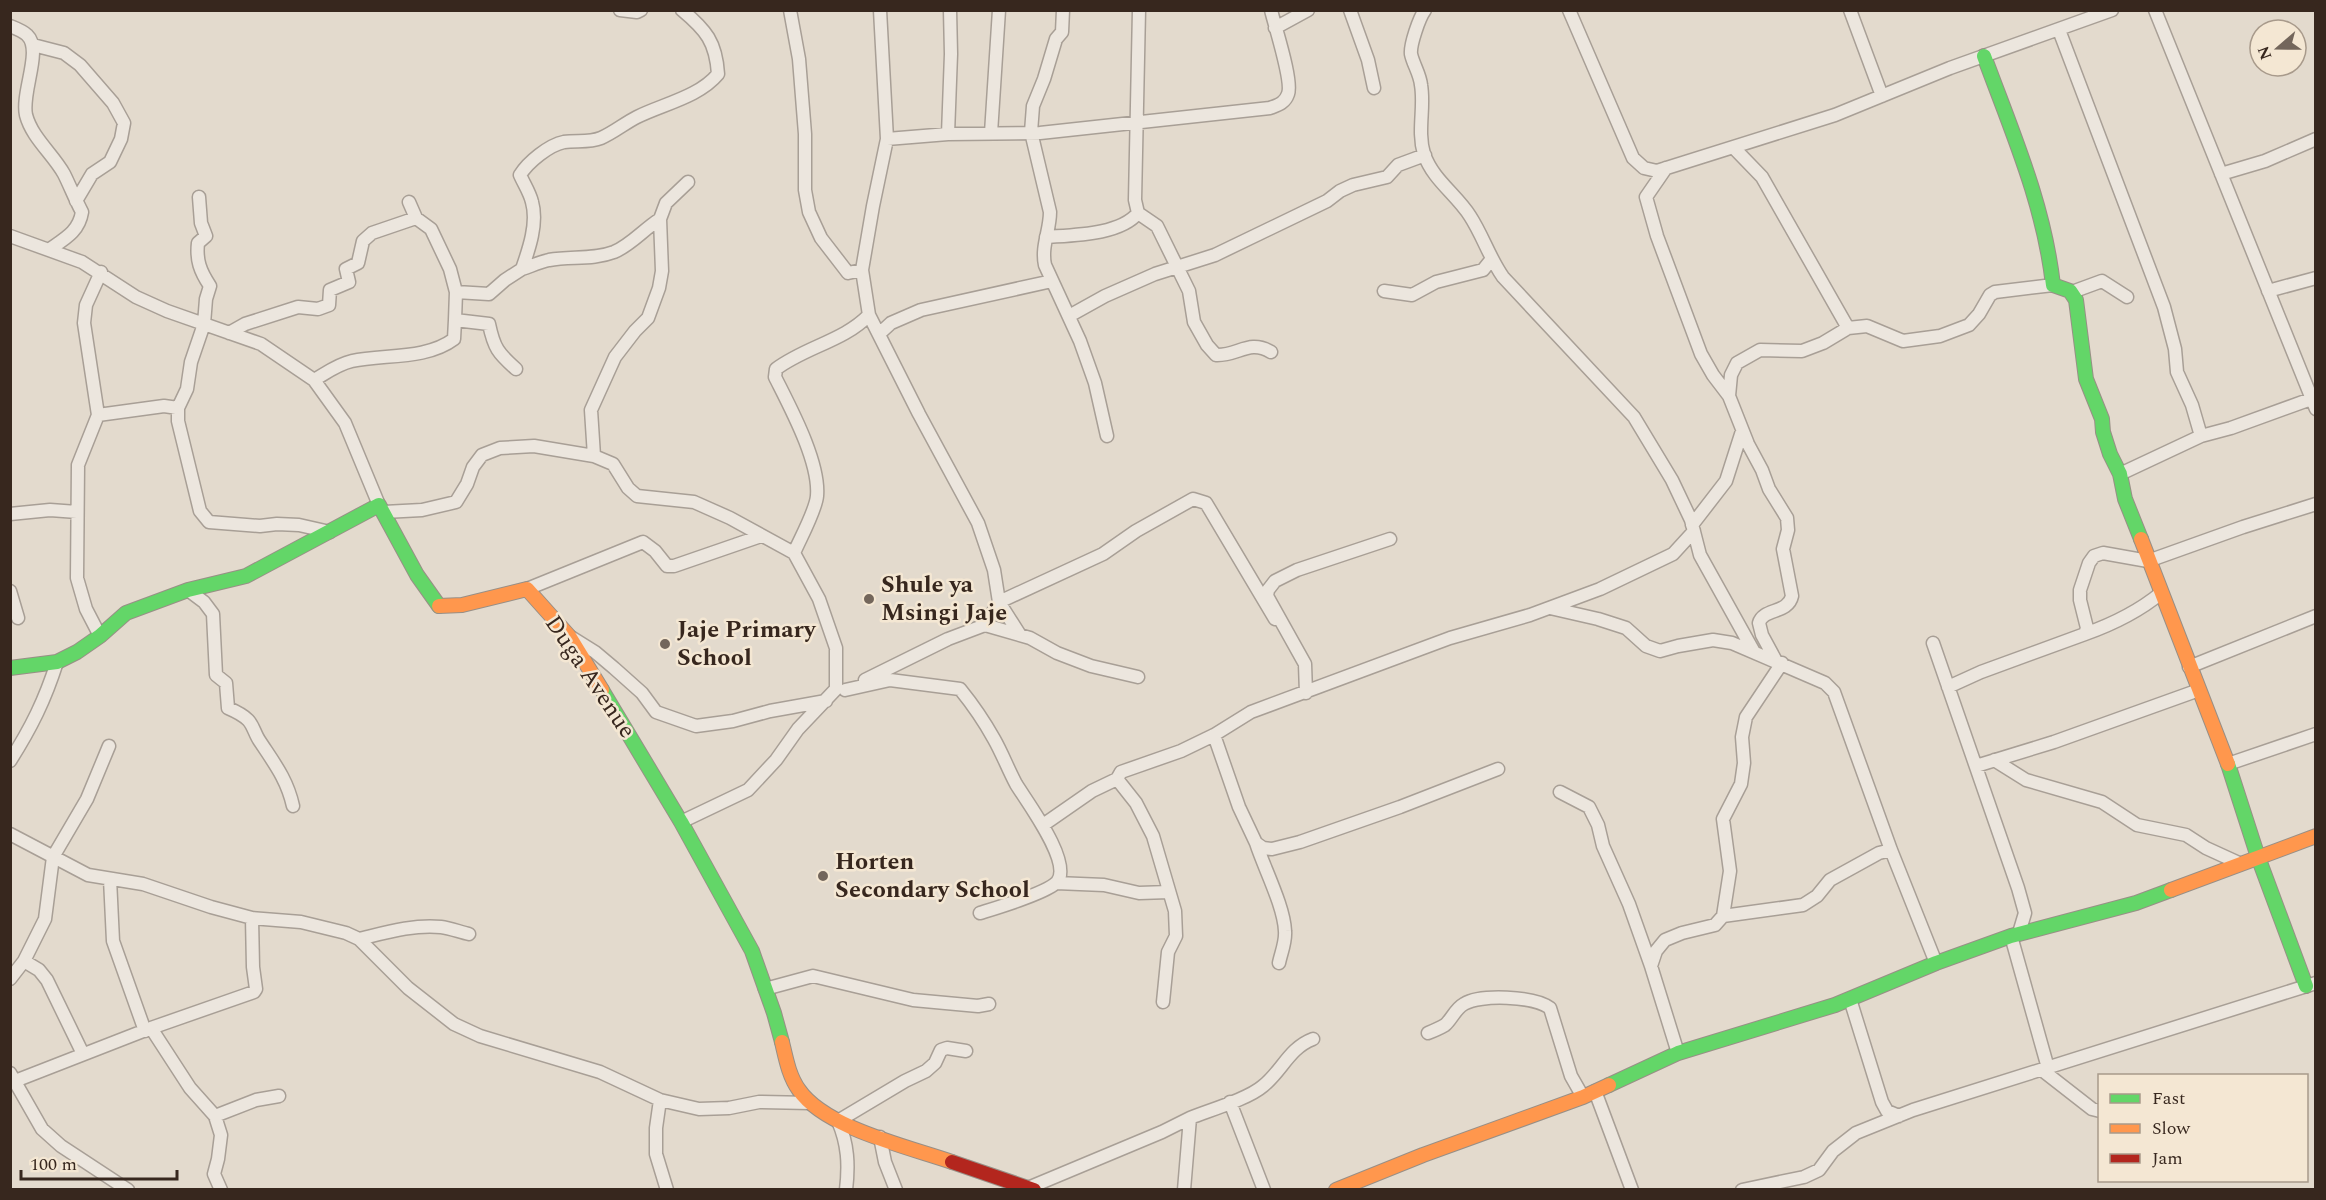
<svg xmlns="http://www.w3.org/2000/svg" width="2326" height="1200" viewBox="0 0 2326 1200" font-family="Spectral,serif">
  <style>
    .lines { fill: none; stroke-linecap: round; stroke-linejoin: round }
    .street-casing { stroke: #a89f96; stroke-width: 15 }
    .fast-casing { stroke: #988f86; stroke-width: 16 }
    .slow-casing { stroke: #988f86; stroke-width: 16 }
    .jam-casing { stroke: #988f86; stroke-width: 16 }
    .street { stroke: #ece6de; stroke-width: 12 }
    .fast { stroke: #63d668; stroke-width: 14 }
    .slow { stroke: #ff974d; stroke-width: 14 }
    .jam { stroke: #b3261e; stroke-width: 14 }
    .poi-dot { fill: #73665b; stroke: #f4e7d3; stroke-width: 2 }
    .labels { text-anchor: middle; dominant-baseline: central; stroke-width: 5; stroke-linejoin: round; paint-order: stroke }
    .poi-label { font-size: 24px; font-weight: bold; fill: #37271e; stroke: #f4e7d3; text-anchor: start }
    .street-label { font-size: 24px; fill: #37271e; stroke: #f4e7d3 }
  </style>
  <rect width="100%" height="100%" fill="#e3dacd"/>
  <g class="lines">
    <defs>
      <path id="street" d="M 620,10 L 637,12 L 641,10
        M 790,10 L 799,59 L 805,134 L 805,190 L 809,212 L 821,238 L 848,273 L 862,270
        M 1063,10 L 1062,32 L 1056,39 L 1044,79 L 1033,106 L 1031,132 L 1050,212 C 1050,231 1041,246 1045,265 L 1080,341 L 1095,383 L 1107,436
        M 1350,10 L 1368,60 L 1374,88
        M 1425,10 C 1419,18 1410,45 1411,54 C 1413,64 1420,74 1421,85 C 1425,107 1417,131 1424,154 C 1433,180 1456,194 1470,216 C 1483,236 1489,257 1503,277 L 1634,417 L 1672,480 L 1691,520 L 1700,555 L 1754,652
        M 1569,10 L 1633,158 L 1644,168 L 1657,171 L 1835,115 L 1950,68 L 2112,10
        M 1850,10 L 1882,96
        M 2155,10 L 2316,409
        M 10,26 C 15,28 23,31 27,35 C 43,50 21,92 26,115 C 32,138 53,154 64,174 C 70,186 75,199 82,212 C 79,231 66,238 50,249
        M 1275,28 L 1308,10
        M 2059,30 L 2164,307 L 2175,349 L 2177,372 L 2192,405 L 2201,436
        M 33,45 L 64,53 L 80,65 L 113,103 L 124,123 L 121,139 L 110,162 L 92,174 L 76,201
        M 991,133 L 999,10
        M 948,134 L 951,54 L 950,10
        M 887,139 L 948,134 L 1040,133 L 1270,108 C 1278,105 1285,103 1288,94 C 1293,81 1275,27 1271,10
        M 1733,147 L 1762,177 L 1848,328
        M 1666,168 L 1646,197 L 1657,236 L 1701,354 L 1713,375 L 1729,396 L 1748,444 L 1762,470 L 1769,489 L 1787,518 L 1788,530 L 1783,549 L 1792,596 C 1788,614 1763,608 1759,623 L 1762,635 L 1776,661
        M 2221,174 L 2265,161 L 2316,139
        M 199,197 L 201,223 L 206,236 L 198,243 C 196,260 200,271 210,286 L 206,299 L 204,324 L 191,362 L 187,389 L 178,408 L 178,421 L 200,511 L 209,522 L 260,526 L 277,524 L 299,525 L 330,532
        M 409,202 L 416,218 L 431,229 L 450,269 L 456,292 L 455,320
        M 1138,213 L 1157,226 L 1189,291 L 1194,322 L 1207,345 L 1216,355 C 1238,356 1249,339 1271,352
        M 10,236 L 82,262 L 136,297 L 167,311 L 261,344 L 314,380 L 345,423 L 379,505
        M 1046,237 C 1073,235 1120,235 1138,213 L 1135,200 L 1139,10
        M 522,269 C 531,266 540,262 549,260 C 571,256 593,260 614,252 C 631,245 644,229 660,219
        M 1384,291 L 1412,295 L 1436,282 L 1483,270 L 1491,260
        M 2268,291 L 2316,278
        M 456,292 L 489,294 L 505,280 L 522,269 C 529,249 538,223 532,202 C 530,193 524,184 520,175 C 528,162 549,145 564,142 C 576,140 589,143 601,138 C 613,133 625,123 637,117 C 663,104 699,97 718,74 C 716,42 706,30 682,10
        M 2072,292 L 2102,281 L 2127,297
        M 869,315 L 919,414 L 978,523 L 994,570 L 999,602 L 985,625
        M 1069,316 L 1105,296 L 1155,274 L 1215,255 L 1327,201 L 1340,191 L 1353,185 L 1387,177 L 1398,165 L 1425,155
        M 229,333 L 245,324 L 298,307 L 318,309 L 329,305 L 330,290 L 349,282 L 346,269 L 358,263 L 363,241 L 372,233 L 416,218
        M 879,334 L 891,323 L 921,310 L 1052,281
        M 314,380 C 326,373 338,364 352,361 C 384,354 426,360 454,339 L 455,320 L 489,324 C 494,348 498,353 516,369
        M 1729,396 L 1731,375 L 1737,363 L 1760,350 L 1802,351 L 1823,343 L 1848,328 L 1867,326 L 1903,341 L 1940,336 L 1969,325 L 1979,314 L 1990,295 L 1995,292 L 2053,285
        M 98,415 L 84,323 L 86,305 L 101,272
        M 594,456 L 591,410 L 615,357 L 635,331 L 648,318 L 659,288 L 662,271 L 660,219 L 666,203 L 688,182
        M 2120,474 L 2201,436 L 2231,428 L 2311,399
        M 384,512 L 422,510 L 456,502 L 467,484 L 473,467 L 482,455 L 500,448 L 534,446 L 594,456 L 613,464 L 628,488 L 637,496 L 694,502 L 730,518 L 794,553 L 819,599 L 836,648 L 836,689 L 798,729 L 776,760 L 748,790 L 681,822
        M 10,514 L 50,510 L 77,512
        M 1692,525 L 1726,481 L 1742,431
        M 794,553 C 800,539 816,510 817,496 C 820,462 790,407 775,377 L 776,369 C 805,347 844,341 869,315 L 862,270 L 873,206 L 887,139 L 880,10
        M 527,589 L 643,542 L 655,551 L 667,566 L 674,566 L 761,536
        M 188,590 L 204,602 L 213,614 L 216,675 L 226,683 L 228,708 C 235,711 242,714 248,720 C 253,725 255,734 259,740 C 274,763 287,779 293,806
        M 10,591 L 18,618
        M 1550,608 L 1598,619 L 1626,628 L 1646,646 L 1660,651 L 1678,646 L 1713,640 L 1732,643 L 1825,683 L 1834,692 L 1891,850 L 1936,963
        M 2085,634 C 2113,624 2138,612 2161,593
        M 1020,635 L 999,602 L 1103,554 L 1136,531 L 1193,499 L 1206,503 L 1275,619
        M 100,636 L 86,609 L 77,578 L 78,465 L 98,415 L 164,406 L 178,408
        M 571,637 L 595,652 L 614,668 L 642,693 L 656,712 L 696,726 L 733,721 L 770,711 L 826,701
        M 1933,643 L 2018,888 L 2025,913 L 2019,933
        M 2189,667 L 2316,616
        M 865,680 L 948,639 L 985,625 L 1030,638 L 1057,653 L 1091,666 L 1138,677
        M 1948,687 L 1981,672 L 2085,634 L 2087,628 L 2080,600 L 2080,590 L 2089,563 L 2094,556 L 2103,553 L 2148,561 L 2243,527 L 2316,504
        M 845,690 L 890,680 L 960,689 C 973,705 984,721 994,739 C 1002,753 1008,769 1016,784 C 1027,802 1073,863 1057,882 C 1047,893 996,908 980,913
        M 1306,693 L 1305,664 L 1267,596 L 1268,590 L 1275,581 L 1297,570 L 1390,539
        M 1214,735 L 1239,807 L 1256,843 L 1263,848 L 1272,849 L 1300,842 L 1400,807 L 1498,769
        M 1994,760 L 2026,780 L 2102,802 L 2137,825 L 2186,835 L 2206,848 L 2241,864
        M 10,761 C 31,728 45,700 57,662
        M 2228,764 L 2316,734
        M 1976,766 L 2054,742 L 2199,690
        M 1117,779 L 1136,803 L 1153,836 L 1175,911 L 1176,936 L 1168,952 L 1163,1002
        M 1560,792 L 1589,807 L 1598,825 L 1603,846 L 1629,904 L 1651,966
        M 1043,825 L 1092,791 L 1117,779 L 1121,772 L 1181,751 L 1214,735 L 1251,712 L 1450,638 L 1530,615 L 1600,589 L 1673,554 L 1694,531
        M 10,834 L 88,875 L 143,884 L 211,907 L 252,918 L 301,922 L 346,933 L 359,939 L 408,988 L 454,1024 L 480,1036 L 600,1072 L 660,1100 L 699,1109 L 729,1108 L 759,1102 L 810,1103
        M 1256,843 C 1264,868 1284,906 1285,931 C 1286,942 1281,953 1279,963
        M 110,879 L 113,941 L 145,1031
        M 1056,883 L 1104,885 L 1139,893 L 1169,892
        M 1723,916 L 1803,905 L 1817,896 L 1830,880 L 1879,853 L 1891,850
        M 2011,936 L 2048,1068
        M 359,939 C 384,933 414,924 441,927 C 450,928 460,932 469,934
        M 24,961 L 39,970 L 47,980 L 83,1054
        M 10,979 L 24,961 L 45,919 L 53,857 L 87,799 L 109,746
        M 765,989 L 813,976 L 913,1000 L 978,1006 L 989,1004
        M 1850,999 L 1882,1102 L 1887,1111 L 1899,1116
        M 151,1028 L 190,1088 L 215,1116 L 221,1135 L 218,1159 L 214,1174 L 221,1190
        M 1428,1033 C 1433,1031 1440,1028 1445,1025 C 1452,1019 1455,1009 1464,1004 C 1480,994 1534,996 1550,1008 L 1571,1076 L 1583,1097
        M 1678,1053 L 1651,966 L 1656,951 L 1665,940 L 1682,933 L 1715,925 L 1723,916 L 1730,871 L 1723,819 L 1741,784 L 1744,763 L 1742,737 L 1746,717 L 1782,663
        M 2042,1070 L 2092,1109 L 2100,1111
        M 10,1073 L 42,1129 L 61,1146 L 128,1190
        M 15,1081 L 151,1028 L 254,992 L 256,989 L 253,967 L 252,918
        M 1595,1091 L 1632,1190
        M 660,1100 L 656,1128 L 656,1154 L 667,1190
        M 1230,1102 L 1264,1190
        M 215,1116 L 256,1100 L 279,1096
        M 880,1137 L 885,1162 L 896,1190
        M 1028,1188 L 1162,1132 L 1190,1118
        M 846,1190 C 849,1165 848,1144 838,1121 L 905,1081 L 926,1071 L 935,1063 L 941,1050 L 947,1048 L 966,1051
        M 1184,1190 L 1190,1118 C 1210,1110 1248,1099 1263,1086 C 1282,1071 1289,1048 1313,1039
        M 1742,1190 L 1804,1177 L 1819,1170 L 1833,1151 L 1856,1133 L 1913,1110 L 2316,983"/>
      <path id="fast" d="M 1984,56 C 2012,132 2044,204 2053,285 L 2070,291 L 2076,300 L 2086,379 L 2102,419 L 2103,432 L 2110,454 L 2120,474 L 2125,499 L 2141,539
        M 10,668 L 57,662 L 77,652 L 100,636 L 126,613 L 188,590 L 246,576 L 379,505 L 417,575 L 439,606
        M 602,690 L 681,822 L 752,951 L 774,1013 L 782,1042
        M 2228,764 L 2258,857 L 2306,986
        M 1609,1085 L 1678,1053 L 1835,1005 L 1936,963 L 2011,936 L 2136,903 L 2171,890"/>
      <path id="slow" d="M 2141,539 L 2228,764
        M 439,606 L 462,605 L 527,589 L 569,636 L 602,690
        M 2171,890 L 2316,836
        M 782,1042 C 786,1059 789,1076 799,1090 C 825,1128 909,1147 952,1162
        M 1336,1190 L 1423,1155 L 1583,1097 L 1609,1085"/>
      <path id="jam" d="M 952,1162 L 1034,1190"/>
    </defs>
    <!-- street casing -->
    <use href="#street" class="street-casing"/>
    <!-- fast casing -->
    <use href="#fast" class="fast-casing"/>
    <!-- slow casing -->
    <use href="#slow" class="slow-casing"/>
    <!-- jam casing -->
    <use href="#jam" class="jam-casing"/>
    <!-- street -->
    <use href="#street" class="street"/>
    <!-- fast -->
    <use href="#fast" class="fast"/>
    <!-- slow -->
    <use href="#slow" class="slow"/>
    <!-- jam -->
    <use href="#jam" class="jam"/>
  </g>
  <!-- markers -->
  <g class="poi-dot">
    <circle cx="869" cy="599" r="6"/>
    <circle cx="665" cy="644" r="6"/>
    <circle cx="823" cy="876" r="6"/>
  </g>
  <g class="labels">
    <!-- poi labels -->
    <g class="poi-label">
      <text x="881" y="585">Shule ya<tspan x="881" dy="28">Msingi Jaje</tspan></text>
      <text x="677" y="630">Jaje Primary<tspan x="677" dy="28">School</tspan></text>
      <text x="835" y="862">Horten<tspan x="835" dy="28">Secondary School</tspan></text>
    </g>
    <!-- street labels -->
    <g class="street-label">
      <text transform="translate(590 677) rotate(56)">Duga Avenue</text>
    </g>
  </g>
  <!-- border -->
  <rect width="2326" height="1200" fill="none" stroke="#37271e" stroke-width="24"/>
  <!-- legend -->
  <rect x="2098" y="1074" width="210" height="108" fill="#f4e7d3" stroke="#a89a8b" stroke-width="1.5"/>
  <rect x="2110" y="1094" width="30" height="9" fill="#63d668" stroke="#a89a8b" stroke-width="1.5"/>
  <text x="2152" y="1104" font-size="18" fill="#37271e">Fast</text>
  <rect x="2110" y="1124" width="30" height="9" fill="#ff974d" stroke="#a89a8b" stroke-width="1.5"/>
  <text x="2152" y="1134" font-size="18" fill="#37271e">Slow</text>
  <rect x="2110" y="1154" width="30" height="9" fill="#b3261e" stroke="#a89a8b" stroke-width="1.5"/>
  <text x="2152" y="1164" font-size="18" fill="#37271e">Jam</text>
  <!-- north arrow -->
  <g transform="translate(2278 48) rotate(250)"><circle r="28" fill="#f4e7d3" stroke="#a89a8b" stroke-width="1.5"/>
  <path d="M0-4.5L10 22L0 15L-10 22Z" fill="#73665b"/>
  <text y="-9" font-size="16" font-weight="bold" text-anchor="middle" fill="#37271e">N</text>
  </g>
  <!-- scale -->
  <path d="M21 1170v9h156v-9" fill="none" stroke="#37271e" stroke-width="3"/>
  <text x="30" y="1170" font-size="18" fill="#37271e" stroke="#f4e7d3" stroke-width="4.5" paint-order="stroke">100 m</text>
</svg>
